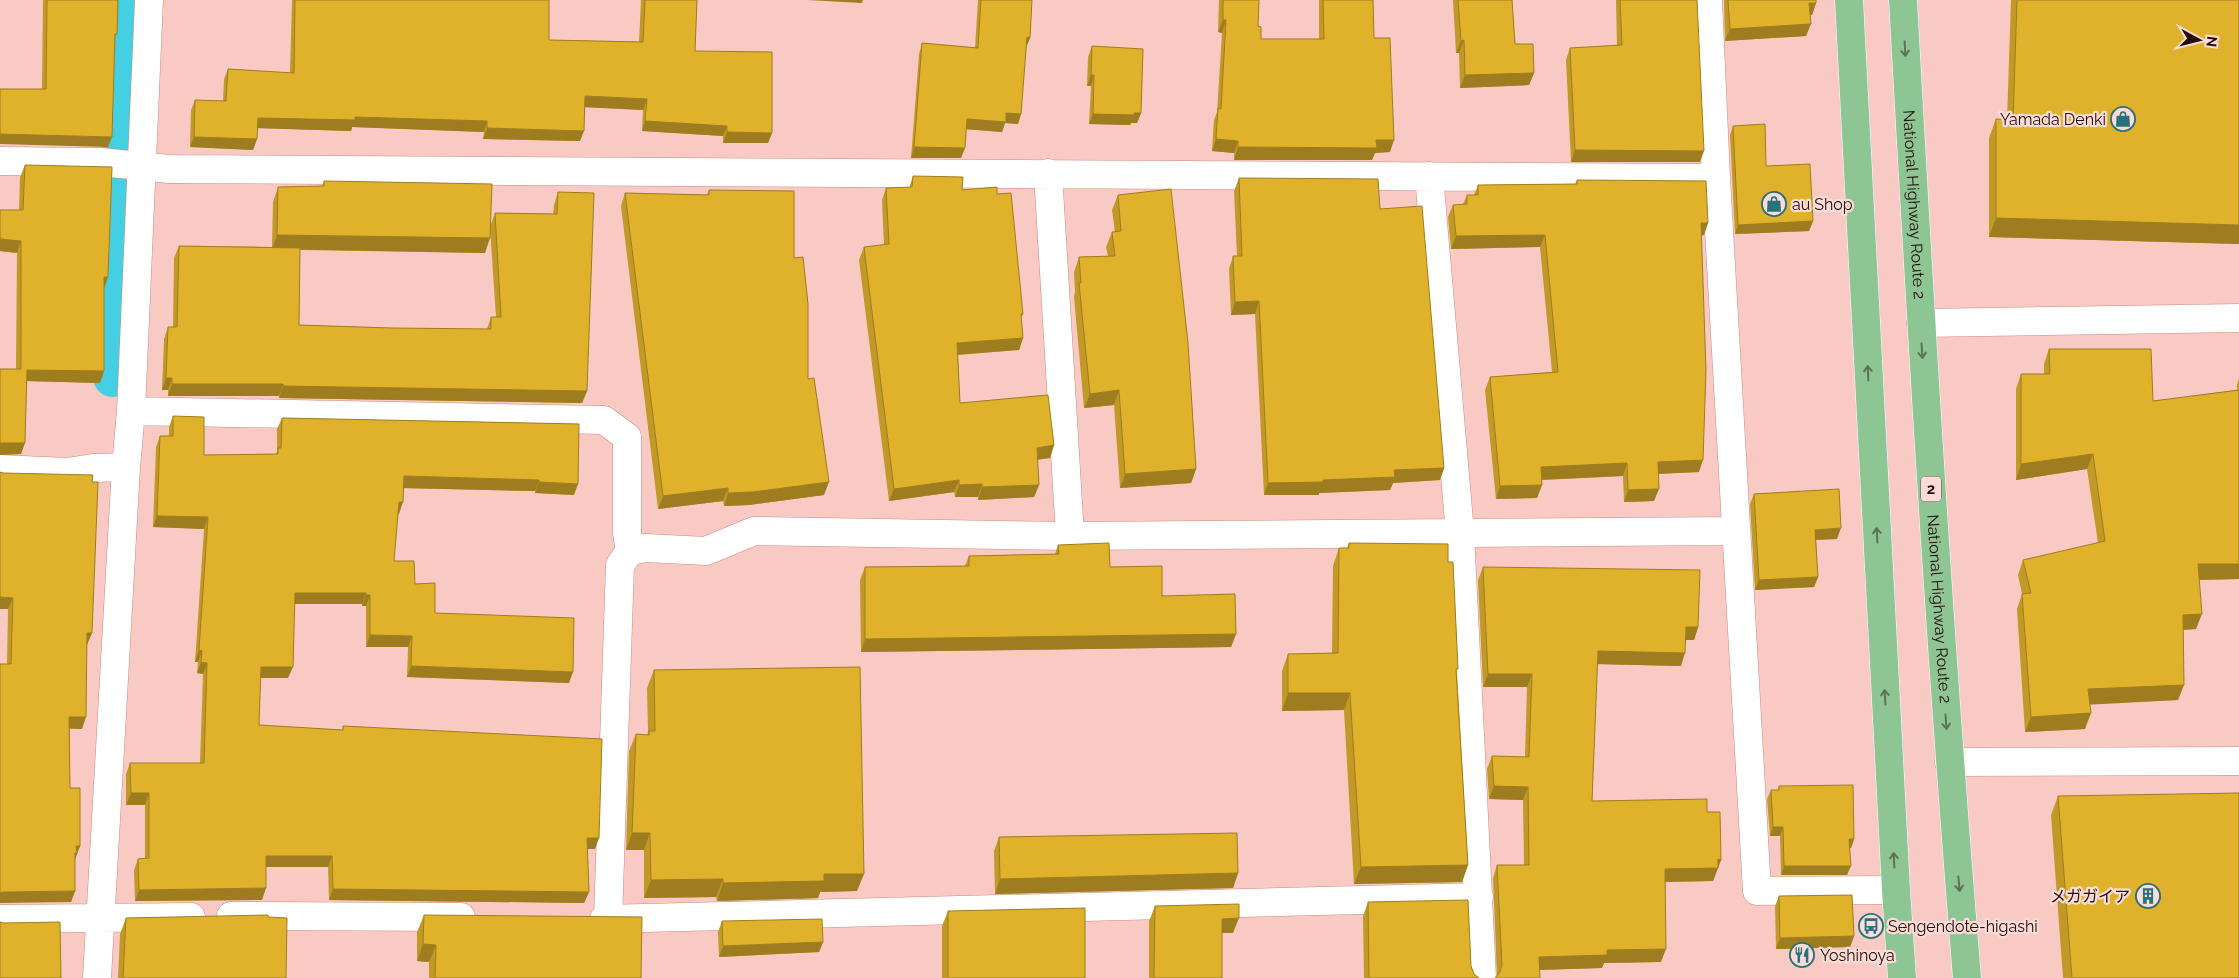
<svg xmlns="http://www.w3.org/2000/svg" width="2239" height="978" viewBox="0 0 2239 978" font-family="Raleway,'Noto Sans JP',sans-serif">
  <style>
    .lines { fill: none; stroke-linecap: round; stroke-linejoin: round }
    .canal { stroke: #44cfe2; stroke-width: 40 }
    .minor-casing { stroke: #d0887e; stroke-width: 29 }
    .highway-casing { stroke: #fff; stroke-width: 29 }
    .minor { stroke: #fff; stroke-width: 28 }
    .highway { stroke: #8dc694; stroke-width: 28 }
    .wall { fill: #c19926; fill-rule: evenodd }
    .shaded-wall { fill: #9d7d1f }
    .building { fill: #e0b22c; stroke: #9d7d1f }
    .oneway { stroke: #5e7255 }
    .labels { text-anchor: middle; dominant-baseline: central; stroke-width: 4.5; stroke-linejoin: round; paint-order: stroke }
    .shield { fill: #fcdcd7; stroke: #664a46; stroke-width: 1 }
    .shield-label { font-size: 15px; font-weight: bold; fill: #250b08 }
    .poi-label { font-size: 16px; fill: #250b08; stroke: #fcdcd7; text-anchor: start }
    .street-label { font-size: 16px; fill: #250b08; stroke: #fcdcd7 }
  </style>
  <rect width="100%" height="100%" fill="#f9cac3"/>
  <g class="lines">
    <!-- canal -->
    <path class="canal" d="M 122,143 L 127,0
      M 113,377 L 120,182"/>
    <defs>
      <path id="minor" d="M 1708,0 L 1716,178 L 1757,891 L 1896,890
        M 0,161 L 101,162 L 169,169 L 1716,178
        M 1048,173 L 1070,536
        M 1429,176 L 1460,533 L 1482,978
        M 1921,323 L 2239,318
        M 131,411 L 604,420 L 627,437 L 627,533 L 630,551
        M 0,469 L 67,472 L 93,468 L 126,467
        M 1949,762 L 2239,761
        M 231,916 L 461,917
        M 0,919 L 191,917
        M 604,919 L 1479,897
        M 608,919 L 620,565 L 630,551 L 646,548 L 706,551 L 754,531 L 1070,536 L 1736,531
        M 97,978 L 126,467 L 131,411 L 149,0"/>
      <g id="highway">
        <path d="M 1849,0 L 1896,890 L 1902,978"/>
        <path id="s1" d="M 1903,0 C 1921,326 1940,652 1967,978"/>
      </g>
    </defs>
    <!-- minor casing -->
    <use href="#minor" class="minor-casing"/>
    <!-- highway casing -->
    <use href="#highway" class="highway-casing"/>
    <!-- minor -->
    <use href="#minor" class="minor"/>
    <!-- highway -->
    <use href="#highway" class="highway"/>
  </g>
  <!-- wall -->
  <path class="wall" d="M 43,0 L 118,0 L 115,41 L 108,147 L 42,89 Z
    M 292,0 L 549,0 L 549,40 L 639,42 L 641,0 L 697,0 L 695,51 L 772,133 L 768,143 L 723,143 L 723,136 L 642,131 L 643,110 L 585,107 L 580,141 L 483,139 L 484,132 L 352,127 L 351,131 L 257,128 L 257,139 L 253,150 L 190,147 L 191,110 L 195,100 L 223,101 L 224,79 L 228,69 L 290,73 Z
    M 978,0 L 1032,0 L 1030,38 L 1026,47 L 1021,114 L 1018,124 L 1005,123 L 1002,132 L 966,129 L 961,158 L 911,158 L 919,54 L 922,43 L 975,48 Z
    M 1219,0 L 1259,0 L 1258,26 L 1261,39 L 1319,39 L 1319,0 L 1373,0 L 1374,38 L 1390,152 L 1375,153 L 1372,160 L 1234,160 L 1234,153 L 1212,151 L 1214,120 L 1217,112 L 1222,33 L 1218,32 Z
    M 1453,0 L 1512,0 L 1515,44 L 1534,73 L 1529,85 L 1460,88 L 1459,53 L 1456,53 Z
    M 1616,0 L 1697,0 L 1700,162 L 1571,162 L 1566,60 L 1570,48 L 1617,46 Z
    M 1724,0 L 1816,0 L 1816,3 L 1812,15 L 1810,15 L 1806,36 L 1725,41 Z
    M 2011,0 L 2239,0 L 2239,244 L 1989,237 L 1989,138 L 1996,119 L 2007,120 Z
    M 1092,46 L 1141,113 L 1137,123 L 1131,123 L 1130,125 L 1089,124 L 1091,86 L 1087,86 L 1088,57 Z
    M 1733,126 L 1813,221 L 1809,231 L 1735,234 L 1730,135 Z
    M 25,165 L 104,289 L 104,371 L 100,383 L 27,381 L 21,454 L 0,455 L 0,369 L 16,369 L 17,253 L 0,251 L 0,210 L 19,210 L 20,177 Z
    M 913,176 L 962,190 L 997,194 L 1023,314 L 1021,319 L 1023,338 L 1019,350 L 958,355 L 960,403 L 1054,445 L 1050,458 L 1037,460 L 1039,485 L 1034,497 L 978,500 L 978,497 L 955,497 L 954,492 L 889,501 L 859,260 L 864,247 L 884,245 L 882,200 L 886,188 L 909,188 Z
    M 1239,178 L 1380,209 L 1444,468 L 1440,480 L 1393,483 L 1390,490 L 1319,493 L 1319,495 L 1264,495 L 1255,314 L 1231,315 L 1229,269 L 1233,256 L 1237,256 L 1234,191 Z
    M 1577,180 L 1704,235 L 1701,236 L 1699,472 L 1658,474 L 1654,501 L 1624,502 L 1623,476 L 1542,480 L 1542,485 L 1537,498 L 1496,499 L 1485,390 L 1490,377 L 1552,372 L 1540,247 L 1451,249 L 1448,217 L 1453,205 L 1463,204 L 1467,195 L 1474,195 L 1478,185 L 1575,184 Z
    M 324,181 L 491,224 L 495,213 L 553,214 L 554,205 L 558,192 L 587,391 L 582,403 L 279,398 L 279,396 L 168,396 L 168,390 L 162,390 L 164,339 L 168,327 L 173,327 L 174,258 L 179,246 L 272,247 L 273,202 L 278,187 L 322,186 ZM 490,228 L 496,317 L 491,317 L 487,329 L 392,328 L 299,325 L 300,250 L 485,253 Z
    M 709,190 L 794,258 L 808,379 L 824,495 L 749,505 L 724,506 L 723,501 L 658,509 L 621,206 L 625,193 L 707,195 Z
    M 1118,195 L 1196,469 L 1191,483 L 1120,488 L 1114,405 L 1084,408 L 1074,297 L 1075,292 L 1074,272 L 1079,257 L 1108,256 L 1106,247 L 1112,232 L 1115,232 L 1112,210 Z
    M 2049,349 L 2153,401 L 2237,390 L 2237,385 L 2239,379 L 2239,579 L 2199,580 L 2196,629 L 2183,630 L 2178,700 L 2090,704 L 2085,729 L 2025,732 L 2017,609 L 2022,594 L 2018,575 L 2023,560 L 2098,543 L 2087,469 L 2016,480 L 2016,389 L 2021,374 L 2044,374 L 2044,364 Z
    M 173,416 L 204,455 L 276,454 L 277,451 L 277,429 L 282,418 L 579,424 L 574,495 L 535,493 L 535,491 L 404,488 L 399,514 L 398,514 L 394,561 L 415,584 L 435,613 L 569,683 L 407,677 L 408,647 L 366,647 L 366,606 L 362,606 L 362,604 L 294,604 L 288,678 L 260,678 L 259,725 L 342,730 L 343,726 L 595,849 L 587,849 L 589,892 L 584,903 L 329,900 L 328,867 L 266,867 L 262,900 L 135,901 L 134,870 L 138,859 L 145,858 L 145,805 L 126,805 L 126,774 L 130,763 L 200,763 L 203,674 L 197,673 L 198,662 L 195,662 L 204,529 L 153,527 L 156,447 L 160,436 L 169,436 L 169,427 Z
    M 0,472 L 87,645 L 82,729 L 70,729 L 70,788 L 80,846 L 75,858 L 75,891 L 71,902 L 7,664 L 8,609 L 0,609 Z
    M 1754,494 L 1837,539 L 1816,540 L 1818,577 L 1814,587 L 1755,590 L 1750,504 Z
    M 1349,543 L 1448,562 L 1457,674 L 1468,865 L 1462,882 L 1354,884 L 1344,710 L 1282,711 L 1282,671 L 1288,654 L 1332,653 L 1333,566 L 1339,548 L 1347,548 Z
    M 1058,545 L 1110,567 L 1236,634 L 1231,647 L 861,652 L 860,580 L 865,567 L 965,566 L 969,556 L 1055,554 Z
    M 1483,567 L 1698,627 L 1694,640 L 1686,640 L 1681,666 L 1597,664 L 1592,801 L 1707,812 L 1721,860 L 1713,881 L 1665,882 L 1661,962 L 1604,963 L 1602,968 L 1539,970 L 1497,976 L 1493,878 L 1497,865 L 1524,865 L 1523,800 L 1489,799 L 1487,769 L 1492,756 L 1525,757 L 1527,687 L 1483,687 L 1478,580 Z
    M 654,670 L 857,891 L 820,892 L 818,898 L 717,901 L 716,897 L 644,898 L 644,850 L 626,850 L 629,751 L 636,734 L 647,735 L 648,732 L 647,688 Z
    M 1779,786 L 1854,839 L 1851,848 L 1850,848 L 1847,875 L 1781,875 L 1780,836 L 1770,836 L 1767,799 L 1771,790 L 1778,790 Z
    M 2058,796 L 2239,978 L 2063,978 L 2051,815 Z
    M 999,837 L 1238,873 L 1233,888 L 995,894 L 994,851 Z
    M 1779,896 L 1854,936 L 1850,947 L 1776,949 L 1775,906 Z
    M 1368,902 L 1471,966 L 1474,974 L 1479,978 L 1364,978 L 1363,916 Z
    M 1155,906 L 1233,933 L 1222,933 L 1222,978 L 1149,978 L 1149,921 Z
    M 948,911 L 1085,978 L 942,978 L 942,926 Z
    M 424,915 L 641,978 L 429,978 L 429,962 L 417,961 L 417,932 Z
    M 268,917 L 286,978 L 118,978 L 120,934 L 126,918 Z
    M 722,921 L 823,942 L 819,952 L 719,957 L 718,932 Z"/>
  <!-- shaded-wall -->
  <path class="shaded-wall" d="M 807,0 L 863,0 L 862,3 Z
    M 1809,3 L 1816,3 L 1812,15 L 1805,15 Z
    M 1223,20 L 1226,20 L 1222,33 L 1218,32 Z
    M 1811,24 L 1806,36 L 1725,41 L 1730,29 Z
    M 1027,37 L 1030,38 L 1026,48 Z
    M 1464,40 L 1459,53 L 1456,53 L 1461,41 Z
    M 1534,73 L 1529,85 L 1460,88 L 1465,75 Z
    M 1091,75 L 1094,75 L 1091,86 L 1087,86 Z
    M 585,96 L 647,99 L 643,110 L 581,107 Z
    M 1006,113 L 1021,114 L 1018,124 L 1005,123 L 1002,132 L 963,129 L 967,119 Z
    M 1141,113 L 1137,123 L 1131,123 L 1130,125 L 1089,124 L 1093,114 Z
    M 355,117 L 487,121 L 484,132 L 352,127 L 351,131 L 254,128 L 258,118 Z
    M 645,121 L 727,126 L 723,136 L 642,131 Z
    M 487,128 L 584,131 L 580,141 L 483,139 Z
    M 727,132 L 772,133 L 768,143 L 723,143 Z
    M 0,134 L 112,137 L 108,147 L 0,144 Z
    M 194,137 L 257,139 L 253,150 L 190,147 Z
    M 1216,139 L 1238,141 L 1234,153 L 1212,151 Z
    M 1376,140 L 1394,140 L 1390,152 L 1375,153 L 1372,160 L 1234,160 L 1238,147 Z
    M 914,147 L 965,148 L 961,158 L 911,158 Z
    M 1575,150 L 1704,151 L 1700,162 L 1571,162 Z
    M 1996,218 L 2239,225 L 2239,244 L 1989,237 Z
    M 1813,221 L 1809,231 L 1735,234 L 1738,225 Z
    M 1701,223 L 1708,223 L 1704,235 L 1696,236 Z
    M 277,235 L 490,238 L 485,253 L 272,249 Z
    M 1545,235 L 1540,247 L 1451,249 L 1456,236 Z
    M 0,239 L 21,241 L 17,253 L 0,251 Z
    M 104,277 L 108,277 L 104,289 Z
    M 1259,301 L 1255,314 L 1231,315 L 1235,302 Z
    M 1023,338 L 1019,350 L 953,355 L 957,343 Z
    M 27,370 L 104,371 L 100,383 L 23,381 Z
    M 166,378 L 172,378 L 168,390 L 162,390 Z
    M 172,384 L 283,384 L 279,396 L 168,396 Z
    M 283,386 L 587,391 L 582,403 L 279,398 Z
    M 1119,390 L 1114,405 L 1084,408 L 1090,394 Z
    M 0,443 L 25,443 L 21,454 L 0,455 Z
    M 1054,445 L 1050,458 L 1032,460 L 1037,448 Z
    M 2093,454 L 2087,469 L 2016,480 L 2021,464 Z
    M 1703,460 L 1699,472 L 1653,474 L 1658,462 Z
    M 1627,463 L 1623,476 L 1536,480 L 1541,467 Z
    M 1444,468 L 1440,480 L 1393,483 L 1390,490 L 1319,493 L 1319,495 L 1264,495 L 1268,483 L 1323,480 L 1394,470 Z
    M 1196,469 L 1191,483 L 1120,488 L 1125,474 Z
    M 404,476 L 539,480 L 535,491 L 400,488 Z
    M 959,480 L 954,492 L 889,501 L 894,489 Z
    M 539,482 L 578,484 L 574,495 L 535,493 Z
    M 829,482 L 824,495 L 749,505 L 724,506 L 728,493 Z
    M 982,484 L 978,497 L 955,497 L 959,485 Z
    M 1039,485 L 1034,497 L 978,500 L 982,487 Z
    M 1542,485 L 1537,498 L 1496,499 L 1500,486 Z
    M 728,488 L 723,501 L 658,509 L 663,496 Z
    M 1659,489 L 1654,501 L 1624,502 L 1628,490 Z
    M 399,502 L 403,502 L 399,514 L 395,514 Z
    M 157,516 L 208,517 L 204,529 L 153,527 Z
    M 1841,528 L 1837,539 L 1811,540 L 1815,530 Z
    M 2198,564 L 2239,564 L 2239,579 L 2192,580 Z
    M 1818,577 L 1814,587 L 1755,590 L 1759,580 Z
    M 295,593 L 366,593 L 362,604 L 291,604 Z
    M 366,595 L 370,595 L 366,606 L 362,606 Z
    M 0,597 L 13,598 L 8,609 L 0,609 Z
    M 2202,614 L 2196,629 L 2177,630 L 2183,615 Z
    M 1686,627 L 1698,627 L 1694,640 L 1681,640 Z
    M 87,633 L 92,633 L 87,645 Z
    M 1236,634 L 1231,647 L 861,652 L 865,639 Z
    M 370,635 L 412,636 L 408,647 L 366,647 Z
    M 199,650 L 202,651 L 198,662 L 195,662 Z
    M 1598,651 L 1685,653 L 1681,666 L 1593,664 Z
    M 201,662 L 207,663 L 203,674 L 197,673 Z
    M 411,666 L 573,672 L 569,683 L 407,677 Z
    M 261,667 L 293,667 L 288,678 L 256,678 Z
    M 1488,674 L 1532,674 L 1527,687 L 1483,687 Z
    M 2184,685 L 2178,700 L 2083,705 L 2088,689 Z
    M 1288,693 L 1350,693 L 1344,710 L 1282,711 Z
    M 2091,713 L 2085,729 L 2025,732 L 2031,717 Z
    M 69,717 L 86,717 L 82,729 L 65,728 Z
    M 1494,786 L 1528,787 L 1523,800 L 1489,799 Z
    M 131,793 L 149,793 L 145,805 L 126,805 Z
    M 1773,827 L 1783,827 L 1780,836 L 1770,836 Z
    M 632,833 L 650,833 L 644,850 L 626,850 Z
    M 587,838 L 599,838 L 595,849 L 583,849 Z
    M 1849,839 L 1854,839 L 1851,848 L 1846,848 Z
    M 76,846 L 80,846 L 73,865 Z
    M 266,856 L 332,856 L 328,867 L 262,867 Z
    M 1718,859 L 1721,860 L 1713,881 L 1660,882 L 1665,869 Z
    M 1468,865 L 1462,882 L 1354,884 L 1361,867 Z
    M 1784,866 L 1851,866 L 1847,875 L 1781,875 Z
    M 1238,873 L 1233,888 L 995,894 L 1000,879 Z
    M 824,874 L 864,874 L 857,891 L 820,892 L 818,898 L 717,901 L 723,883 Z
    M 723,879 L 716,897 L 644,898 L 651,880 Z
    M 266,888 L 262,900 L 135,901 L 139,890 Z
    M 333,889 L 589,892 L 584,903 L 329,900 Z
    M 75,891 L 71,902 L 0,903 L 0,893 L 4,892 Z
    M 1239,918 L 1233,933 L 1217,933 L 1222,919 Z
    M 1854,936 L 1850,947 L 1776,949 L 1780,938 Z
    M 823,942 L 819,952 L 719,957 L 723,946 Z
    M 423,944 L 436,945 L 429,962 L 417,961 Z
    M 1666,949 L 1661,962 L 1604,963 L 1602,968 L 1534,970 L 1539,957 L 1607,950 Z"/>
  <!-- building -->
  <path class="building" d="M 47,0 L 118,0 L 117,34 L 115,34 L 112,137 L 0,134 L 0,89 L 46,89 Z
    M 295,0 L 549,0 L 549,40 L 643,42 L 645,0 L 697,0 L 695,51 L 772,52 L 772,133 L 727,132 L 727,126 L 645,121 L 647,99 L 585,96 L 584,131 L 487,128 L 487,121 L 355,117 L 355,120 L 258,118 L 257,139 L 194,137 L 195,100 L 226,101 L 228,69 L 294,73 Z
    M 981,0 L 1032,0 L 1030,38 L 1027,37 L 1021,114 L 1006,113 L 1006,122 L 967,119 L 965,148 L 914,147 L 922,43 L 978,48 Z
    M 1223,0 L 1259,0 L 1258,26 L 1261,27 L 1261,39 L 1324,39 L 1323,0 L 1373,0 L 1374,38 L 1390,38 L 1394,140 L 1376,140 L 1377,148 L 1238,147 L 1238,141 L 1216,139 L 1218,108 L 1221,109 L 1226,20 L 1223,20 Z
    M 1458,0 L 1512,0 L 1515,44 L 1533,44 L 1534,73 L 1465,75 L 1464,40 L 1461,41 Z
    M 1620,0 L 1697,0 L 1704,151 L 1575,150 L 1570,48 L 1622,45 Z
    M 1728,0 L 1816,0 L 1816,3 L 1809,3 L 1811,24 L 1730,29 Z
    M 2017,0 L 2239,0 L 2239,225 L 1996,218 L 1996,119 L 2013,120 Z
    M 1092,46 L 1143,49 L 1141,113 L 1134,113 L 1134,115 L 1093,114 L 1094,75 L 1091,75 Z
    M 1765,124 L 1766,166 L 1810,164 L 1813,221 L 1738,225 L 1733,126 Z
    M 25,165 L 112,167 L 108,277 L 104,277 L 104,371 L 27,370 L 25,443 L 0,443 L 0,369 L 21,369 L 21,241 L 0,239 L 0,210 L 23,210 Z
    M 913,176 L 963,177 L 962,190 L 997,187 L 997,194 L 1011,193 L 1023,314 L 1021,314 L 1023,338 L 957,343 L 960,403 L 1048,395 L 1054,445 L 1037,448 L 1039,485 L 982,487 L 982,484 L 959,485 L 959,480 L 894,489 L 864,247 L 889,244 L 886,188 L 912,187 Z
    M 1239,178 L 1378,179 L 1380,209 L 1422,206 L 1444,468 L 1394,470 L 1395,477 L 1323,480 L 1323,482 L 1268,483 L 1259,301 L 1235,302 L 1233,256 L 1242,256 Z
    M 1577,180 L 1706,181 L 1708,223 L 1701,223 L 1706,370 L 1703,460 L 1658,462 L 1659,489 L 1628,490 L 1627,463 L 1541,467 L 1542,485 L 1500,486 L 1490,377 L 1558,372 L 1545,235 L 1456,236 L 1453,205 L 1467,204 L 1467,195 L 1478,195 L 1478,185 L 1577,184 Z
    M 324,181 L 492,184 L 490,238 L 277,235 L 278,187 L 324,186 Z
    M 1171,189 L 1188,343 L 1196,469 L 1125,474 L 1119,390 L 1090,394 L 1079,283 L 1081,283 L 1079,257 L 1115,256 L 1112,232 L 1121,231 L 1118,195 Z
    M 709,190 L 794,191 L 794,258 L 803,257 L 808,304 L 808,379 L 814,378 L 829,482 L 753,492 L 728,493 L 728,488 L 663,496 L 625,193 L 709,195 Z
    M 558,192 L 594,193 L 587,391 L 283,386 L 283,384 L 172,384 L 172,378 L 166,378 L 168,327 L 177,327 L 179,246 L 300,248 L 299,325 L 392,328 L 491,329 L 491,317 L 501,317 L 495,213 L 557,214 Z
    M 2049,349 L 2151,349 L 2153,401 L 2239,390 L 2239,564 L 2198,564 L 2202,614 L 2183,615 L 2184,685 L 2088,689 L 2091,713 L 2031,717 L 2022,594 L 2031,593 L 2023,560 L 2105,541 L 2093,454 L 2021,464 L 2021,374 L 2050,374 Z
    M 173,416 L 204,417 L 204,455 L 278,454 L 278,448 L 281,448 L 282,418 L 579,424 L 578,484 L 539,482 L 539,480 L 404,476 L 403,502 L 399,502 L 394,561 L 414,561 L 415,584 L 435,583 L 435,613 L 574,618 L 573,672 L 411,666 L 412,636 L 370,635 L 370,595 L 366,595 L 366,593 L 295,593 L 293,667 L 261,667 L 259,725 L 343,730 L 343,726 L 602,739 L 599,838 L 587,838 L 589,892 L 333,889 L 332,856 L 266,856 L 266,888 L 139,890 L 138,859 L 149,858 L 149,793 L 131,793 L 130,763 L 204,763 L 207,663 L 201,662 L 202,651 L 199,650 L 208,517 L 157,516 L 160,436 L 173,436 Z
    M 0,472 L 3,473 L 93,475 L 92,482 L 98,482 L 92,633 L 87,633 L 86,717 L 69,717 L 70,788 L 80,788 L 80,846 L 76,846 L 77,853 L 75,853 L 75,891 L 4,892 L 0,893 L 0,664 L 11,664 L 13,598 L 0,597 Z
    M 1839,489 L 1841,528 L 1815,530 L 1818,577 L 1759,580 L 1754,494 Z
    M 1109,543 L 1110,567 L 1162,566 L 1162,596 L 1235,594 L 1236,634 L 865,639 L 865,567 L 969,566 L 969,556 L 1059,554 L 1058,545 Z
    M 1349,543 L 1448,544 L 1448,562 L 1453,562 L 1458,669 L 1456,669 L 1468,865 L 1361,867 L 1350,693 L 1288,693 L 1288,654 L 1338,653 L 1339,548 L 1349,548 Z
    M 1483,567 L 1700,570 L 1698,627 L 1686,627 L 1685,653 L 1598,651 L 1592,801 L 1707,799 L 1707,812 L 1720,812 L 1721,860 L 1718,859 L 1718,868 L 1665,869 L 1666,949 L 1607,950 L 1607,955 L 1539,957 L 1540,978 L 1495,978 L 1500,972 L 1502,965 L 1497,865 L 1529,865 L 1528,787 L 1494,786 L 1492,756 L 1529,757 L 1532,674 L 1488,674 Z
    M 860,667 L 864,874 L 824,874 L 824,881 L 723,883 L 723,879 L 651,880 L 650,833 L 632,833 L 636,734 L 649,735 L 649,731 L 655,731 L 654,670 Z
    M 1853,785 L 1854,839 L 1849,839 L 1851,866 L 1784,866 L 1783,827 L 1773,827 L 1771,790 L 1779,790 L 1779,786 Z
    M 2239,793 L 2239,978 L 2072,978 L 2058,796 Z
    M 1237,833 L 1238,873 L 1000,879 L 999,837 Z
    M 1852,895 L 1854,936 L 1780,938 L 1779,896 Z
    M 1468,900 L 1471,966 L 1474,974 L 1479,978 L 1369,978 L 1368,902 Z
    M 1239,904 L 1239,918 L 1222,919 L 1222,978 L 1154,978 L 1155,906 Z
    M 1085,908 L 1085,978 L 948,978 L 948,911 Z
    M 268,915 L 268,917 L 287,918 L 286,978 L 123,978 L 126,918 Z
    M 424,915 L 642,917 L 641,978 L 435,978 L 436,945 L 423,944 Z
    M 822,919 L 823,942 L 723,946 L 722,921 Z
    M 0,922 L 4,923 L 60,922 L 61,978 L 0,978 Z"/>
  <!-- one-way arrows -->
  <defs><path id="oneway-shaft" d="M-6 0H5M1.5-3L5.5 0L1.5 3" fill="none" stroke-width="1.6" stroke-linecap="round" stroke-linejoin="round" transform="scale(1.25)"/></defs>
  <g class="oneway">
    <use href="#oneway-shaft" transform="translate(1905 49) rotate(87)"/>
    <use href="#oneway-shaft" transform="translate(1922 351) rotate(86)"/>
    <use href="#oneway-shaft" transform="translate(1868 373) rotate(-93)"/>
    <use href="#oneway-shaft" transform="translate(1877 535) rotate(-93)"/>
    <use href="#oneway-shaft" transform="translate(1885 697) rotate(-93)"/>
    <use href="#oneway-shaft" transform="translate(1946 722) rotate(86)"/>
    <use href="#oneway-shaft" transform="translate(1894 860) rotate(-93)"/>
    <use href="#oneway-shaft" transform="translate(1959 884) rotate(85)"/>
  </g>
  <!-- icons -->
  <defs>
    <symbol id="shop-ring" viewBox="-11 -11 22 22"><circle r="9.5" fill="#fcdcd7" stroke="#29727c" stroke-width="1.5"/><path d="M-5-2.5h2.3a2.7 3.5 0 0 1 5.4 0H5L5.5 6h-11ZM-1.5-2.5h3a1.5 2.3 0 0 0-3 0Z" fill="#29727c"/></symbol>
    <symbol id="building-ring" viewBox="-11 -11 22 22"><circle r="9.5" fill="#fcdcd7" stroke="#29727c" stroke-width="1.5"/><path d="M-4-6H4V6H1V3H-1V6H-4ZM-2.5-4.3h1.7v1.8h-1.7ZM.8-4.3h1.7v1.8H.8ZM-2.5-1h1.7V.8h-1.7ZM.8-1h1.7V.8H.8Z" fill="#29727c"/></symbol>
    <symbol id="bus-ring" viewBox="-11 -11 22 22"><circle r="9.5" fill="#fcdcd7" stroke="#29727c" stroke-width="1.5"/><path d="M-5-6H5V4H4V6H2V4H-2V6H-4V4H-5ZM-3.5-4V0h7V-4ZM-3.5 1.2v1.5H-2V1.2ZM2 1.2v1.5H3.5V1.2Z" fill="#29727c"/></symbol>
    <symbol id="restaurant-ring" viewBox="-11 -11 22 22"><circle r="9.5" fill="#fcdcd7" stroke="#29727c" stroke-width="1.5"/><path d="M-5-6h1v4h1v-4h1v4h1v-4h1v5L-1.5 .5V6h-2V.5L-5-1ZM5-6V6H3V1.5H1.5Q1.5-4 5-6Z" fill="#29727c"/></symbol>
  </defs>
  <g fill-rule="evenodd">
    <use href="#shop-ring" x="2109" y="105" width="28" height="28"/>
    <use href="#shop-ring" x="1760" y="190" width="28" height="28"/>
    <use href="#building-ring" x="2134" y="882" width="28" height="28"/>
    <use href="#bus-ring" x="1857" y="912" width="28" height="28"/>
    <use href="#restaurant-ring" x="1788" y="941" width="28" height="28"/>
  </g>
  <g class="labels">
    <!-- shield labels -->
    <rect class="shield" x="1921" y="476.5" width="20" height="25" rx="4"/>
    <g class="shield-label">
      <text x="1931" y="489">2</text>
    </g>
    <!-- poi labels -->
    <g class="poi-label">
      <text x="2106" y="119" text-anchor="end">Yamada Denki</text>
      <text x="1792" y="204">au Shop</text>
      <text x="2130" y="896" text-anchor="end">メガガイア</text>
      <text x="1888" y="926">Sengendote-higashi</text>
      <text x="1820" y="955">Yoshinoya</text>
    </g>
    <!-- street labels -->
    <g class="street-label">
      <text stroke="none"><textPath href="#s1" startOffset="205">National Highway Route 2</textPath></text>
      <text stroke="none"><textPath href="#s1" startOffset="610">National Highway Route 2</textPath></text>
    </g>
  </g>
  <!-- north arrow -->
  <g transform="translate(2199 40) rotate(97)" stroke="#fcdcd7" stroke-width="4" paint-order="stroke">
  <path d="M0-4L9 19L0 12L-9 19Z" fill="#250b08"/>
  <text y="-8" font-size="14" font-weight="bold" text-anchor="middle" fill="#250b08">N</text>
  </g>
</svg>
